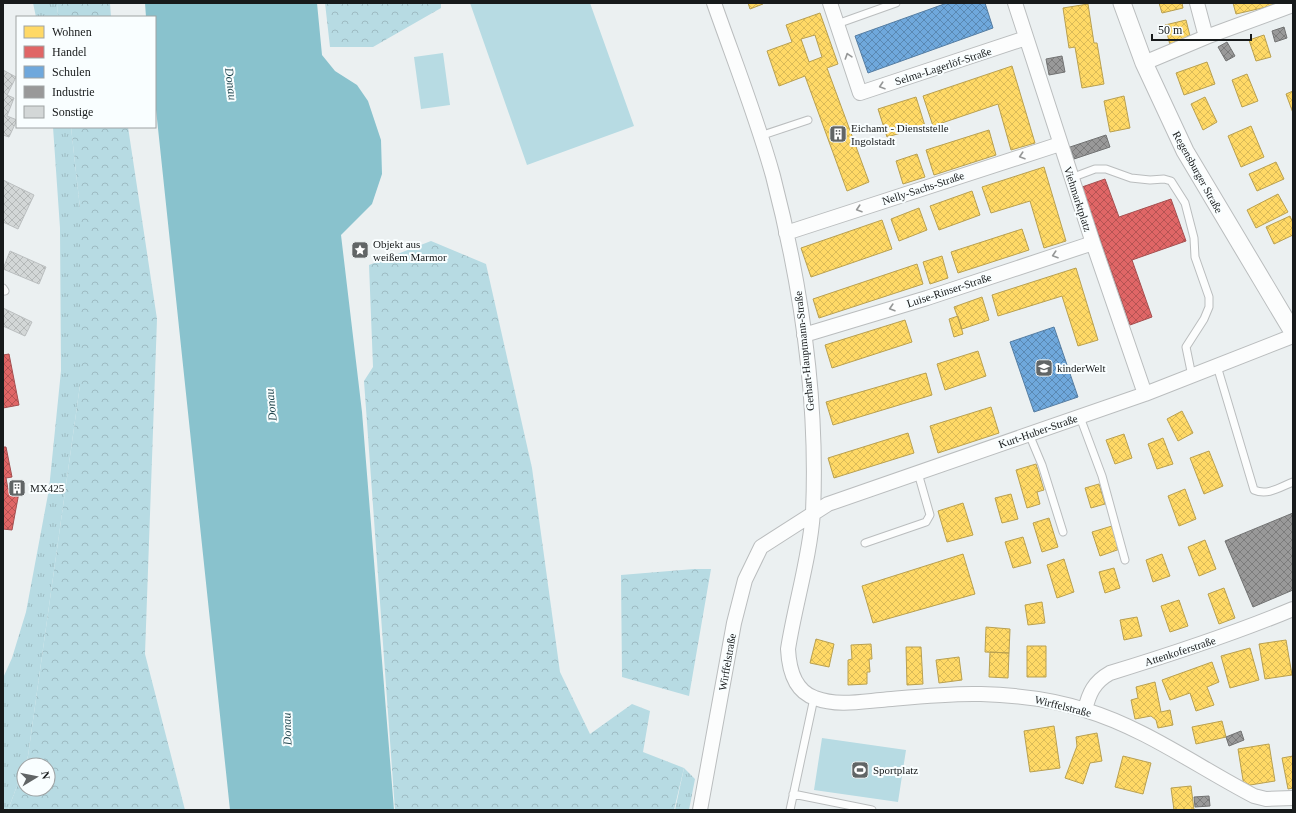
<svg xmlns="http://www.w3.org/2000/svg" width="1296" height="813" viewBox="0 0 1296 813" font-family="Georgia,serif">
  <style>
    .grass { fill: url(#grass-tufts) }
    .forest { fill: url(#forest-crowns) }
    .pitch { fill: #b7dbe3 }
    .water { fill: #89c2cd }
    .homes { fill: url(#homes-cross-hatch); stroke: #b9a050; fill-rule: evenodd }
    .shops { fill: url(#shops-cross-hatch); stroke: #a44f50 }
    .schools { fill: url(#schools-cross-hatch); stroke: #557da2 }
    .industry { fill: url(#industry-cross-hatch); stroke: #727373 }
    .building { fill: url(#building-cross-hatch); stroke: #bbbfc0 }
    .lines { fill: none; stroke-linecap: round; stroke-linejoin: round }
    .service-casing { stroke: #babdbe; stroke-width: 9 }
    .minor-casing { stroke: #babdbe; stroke-width: 16 }
    .tertiary-casing { stroke: #babdbe; stroke-width: 19 }
    .service { stroke: #fcfdfd; stroke-width: 7 }
    .minor { stroke: #fcfdfd; stroke-width: 14 }
    .tertiary { stroke: #fcfdfd; stroke-width: 17 }
    .oneway { stroke: #959797 }
    .labels { text-anchor: middle; dominant-baseline: central; stroke-width: 4; stroke-linejoin: round; paint-order: stroke }
    .street-label { font-size: 11px; fill: #171a1b; stroke: #f9feff }
    .poi-label { font-size: 11px; fill: #171a1b; stroke: #f9feff; text-anchor: start }
    .water-label { font-size: 12px; font-style: italic; fill: #20454d; stroke: #f9feff }
  </style>
  <defs>
    <pattern id="grass-tufts" width="24" height="20" patternUnits="userSpaceOnUse"><rect width="24" height="20" fill="#b7dbe3"/><path d="M3 7l-1-3M5 7V3M7 7l1-3M15 17l-1-3M17 17v-4M19 17l1-3" fill="none" stroke="#9dbbc2"/></pattern>
    <pattern id="forest-crowns" width="20" height="18" patternUnits="userSpaceOnUse"><rect width="20" height="18" fill="#b7dbe3"/><path d="M2 6a3 3 0 1 1 6 0M12 15a3 3 0 1 1 6 0" fill="none" stroke="#9dbbc2"/></pattern>
    <pattern id="homes-cross-hatch" width="8" height="8" patternUnits="userSpaceOnUse"><rect width="8" height="8" fill="#ffd966"/><path d="M0 0l8 8M0 8l8-8" fill="none" stroke="#daba58"/></pattern>
    <pattern id="shops-cross-hatch" width="8" height="8" patternUnits="userSpaceOnUse"><rect width="8" height="8" fill="#e06666"/><path d="M0 0l8 8M0 8l8-8" fill="none" stroke="#b55353"/></pattern>
    <pattern id="schools-cross-hatch" width="8" height="8" patternUnits="userSpaceOnUse"><rect width="8" height="8" fill="#6fa8dc"/><path d="M0 0l8 8M0 8l8-8" fill="none" stroke="#5a88b2"/></pattern>
    <pattern id="industry-cross-hatch" width="8" height="8" patternUnits="userSpaceOnUse"><rect width="8" height="8" fill="#999"/><path d="M0 0l8 8M0 8l8-8" fill="none" stroke="#7c7c7c"/></pattern>
    <pattern id="building-cross-hatch" width="8" height="8" patternUnits="userSpaceOnUse"><rect width="8" height="8" fill="#d3d7d7"/><path d="M0 0l8 8M0 8l8-8" fill="none" stroke="#b4b8b8"/></pattern>
  </defs>
  <rect width="100%" height="100%" fill="#ebf0f1"/>
  <!-- grass -->
  <path class="grass" d="M 33,3 L 57,3 L 58,17 L 36,17 Z
    M 53,127 L 71,127 L 80,208 L 80,385 L 28,756 L 8,810 L 3,810 L 3,678 L 12,658 L 26,612 L 49,489 L 61,371 L 60,228 Z
    M 684,768 L 695,779 L 689,810 L 675,810 Z"/>
  <!-- forest -->
  <path class="forest" d="M 57,3 L 110,3 L 111,17 L 58,17 Z
    M 325,3 L 441,3 L 441,8 L 373,47 L 330,47 Z
    M 71,127 L 128,127 L 157,319 L 145,654 L 185,810 L 8,810 L 24,767 L 24,789 L 48,789 L 48,765 L 25,765 L 28,756 L 80,385 L 80,208 Z
    M 431,241 L 486,264 L 532,468 L 560,672 L 590,734 L 632,704 L 650,711 L 643,752 L 684,768 L 674,810 L 395,810 L 364,381 L 373,367 L 369,265 Z
    M 694,569 L 711,569 L 689,696 L 622,677 L 621,575 Z"/>
  <!-- pitch -->
  <path class="pitch" d="M 470,3 L 590,3 L 634,126 L 527,165 Z
    M 443,53 L 450,105 L 421,109 L 414,57 Z
    M 822,738 L 906,750 L 898,802 L 814,790 Z"/>
  <!-- water -->
  <path class="water" d="M 145,3 L 317,3 L 322,55 L 335,71 L 357,85 L 368,101 L 381,140 L 382,174 L 372,204 L 341,235 L 362,412 L 394,810 L 230,810 L 155,100 L 155,17 L 146,17 Z"/>
  <!-- homes -->
  <path class="homes" d="M 748,3 L 763,3 L 763,4 L 750,9 Z
    M 1159,3 L 1182,3 L 1183,8 L 1162,13 Z
    M 1233,3 L 1284,3 L 1236,14 Z
    M 1088,4 L 1094,43 L 1097,43 L 1104,84 L 1082,88 L 1075,47 L 1069,48 L 1063,8 Z
    M 820,13 L 838,64 L 827,68 L 869,182 L 847,191 L 805,76 L 779,86 L 767,51 L 792,42 L 786,25 ZM 815,35 L 822,57 L 809,62 L 801,39 Z
    M 1186,20 L 1191,40 L 1170,45 L 1165,25 Z
    M 1264,35 L 1271,57 L 1256,61 L 1249,40 Z
    M 1207,62 L 1215,84 L 1184,95 L 1176,73 Z
    M 1012,66 L 1035,143 L 1011,150 L 998,104 L 933,126 L 923,96 Z
    M 1247,74 L 1258,101 L 1242,107 L 1232,80 Z
    M 1293,91 L 1293,113 L 1286,94 Z
    M 1124,96 L 1130,128 L 1110,132 L 1104,101 Z
    M 916,97 L 925,126 L 887,137 L 878,109 Z
    M 1205,97 L 1217,122 L 1203,130 L 1191,104 Z
    M 1251,126 L 1264,157 L 1241,167 L 1228,136 Z
    M 989,130 L 996,155 L 934,175 L 926,150 Z
    M 917,154 L 925,177 L 903,184 L 896,161 Z
    M 1276,162 L 1284,179 L 1257,191 L 1249,174 Z
    M 1044,167 L 1066,241 L 1044,248 L 1030,201 L 991,213 L 982,187 Z
    M 972,191 L 980,215 L 939,230 L 930,206 Z
    M 1278,194 L 1288,212 L 1256,228 L 1247,210 Z
    M 919,208 L 927,230 L 899,241 L 891,219 Z
    M 1290,216 L 1293,223 L 1293,235 L 1274,244 L 1266,227 Z
    M 882,220 L 892,249 L 811,277 L 801,248 Z
    M 1022,229 L 1029,250 L 958,273 L 951,252 Z
    M 942,256 L 948,278 L 930,284 L 923,262 Z
    M 917,264 L 923,284 L 819,318 L 813,299 Z
    M 1076,268 L 1098,340 L 1078,346 L 1062,296 L 998,316 L 992,295 Z
    M 982,297 L 989,320 L 962,329 L 954,307 Z
    M 958,316 L 963,334 L 954,337 L 949,319 Z
    M 905,320 L 912,342 L 832,368 L 825,345 Z
    M 978,351 L 986,376 L 945,390 L 937,364 Z
    M 926,373 L 932,395 L 833,425 L 826,402 Z
    M 991,407 L 999,433 L 938,453 L 930,426 Z
    M 1182,411 L 1193,433 L 1178,441 L 1167,419 Z
    M 908,433 L 914,453 L 834,478 L 828,458 Z
    M 1124,434 L 1132,458 L 1115,464 L 1106,440 Z
    M 1163,438 L 1173,464 L 1157,469 L 1148,444 Z
    M 1209,451 L 1223,486 L 1204,494 L 1190,458 Z
    M 1036,464 L 1044,490 L 1037,492 L 1040,504 L 1027,508 L 1016,470 Z
    M 1099,484 L 1105,504 L 1091,508 L 1085,488 Z
    M 1185,489 L 1196,519 L 1179,526 L 1168,496 Z
    M 1011,494 L 1018,519 L 1002,523 L 995,498 Z
    M 963,503 L 973,535 L 947,542 L 938,511 Z
    M 1049,518 L 1058,547 L 1042,552 L 1033,523 Z
    M 1112,526 L 1120,549 L 1100,556 L 1092,532 Z
    M 1023,537 L 1031,563 L 1013,568 L 1005,542 Z
    M 1205,540 L 1216,569 L 1199,576 L 1188,547 Z
    M 963,554 L 975,594 L 873,623 L 862,586 Z
    M 1162,554 L 1170,576 L 1153,582 L 1146,560 Z
    M 1064,559 L 1074,592 L 1057,598 L 1047,565 Z
    M 1114,568 L 1120,588 L 1105,593 L 1099,572 Z
    M 1224,588 L 1235,618 L 1219,624 L 1208,594 Z
    M 1179,600 L 1188,626 L 1170,632 L 1161,606 Z
    M 1042,602 L 1045,623 L 1028,625 L 1025,605 Z
    M 1137,617 L 1142,636 L 1124,640 L 1120,620 Z
    M 986,627 L 1010,629 L 1009,653 L 985,652 Z
    M 816,639 L 834,644 L 829,667 L 810,663 Z
    M 1286,640 L 1292,675 L 1265,679 L 1259,644 Z
    M 871,644 L 872,659 L 869,659 L 870,672 L 867,672 L 867,684 L 848,685 L 848,660 L 852,659 L 851,645 Z
    M 1027,646 L 1046,646 L 1046,677 L 1027,677 Z
    M 906,647 L 921,647 L 923,684 L 907,685 Z
    M 1250,648 L 1259,680 L 1230,688 L 1221,656 Z
    M 990,652 L 1009,653 L 1008,678 L 989,677 Z
    M 959,657 L 962,680 L 939,683 L 936,660 Z
    M 1212,662 L 1219,682 L 1207,687 L 1214,705 L 1196,711 L 1190,693 L 1170,700 L 1162,680 Z
    M 1155,682 L 1161,712 L 1170,710 L 1173,725 L 1158,728 L 1156,720 L 1151,716 L 1135,719 L 1131,700 L 1138,698 L 1136,687 Z
    M 1222,721 L 1226,737 L 1196,744 L 1192,727 Z
    M 1054,726 L 1060,768 L 1030,772 L 1024,731 Z
    M 1097,733 L 1102,761 L 1090,763 L 1083,784 L 1065,778 L 1077,746 L 1076,737 Z
    M 1269,744 L 1275,781 L 1244,786 L 1238,749 Z
    M 1123,756 L 1151,763 L 1143,794 L 1115,787 Z
    M 1293,756 L 1293,788 L 1288,789 L 1282,758 Z
    M 1191,786 L 1194,810 L 1174,810 L 1171,788 Z"/>
  <!-- shops -->
  <path class="shops" d="M 1105,179 L 1119,217 L 1171,199 L 1186,241 L 1132,260 L 1152,317 L 1130,325 L 1082,187 Z
    M 9,354 L 19,405 L 3,408 L 3,355 Z
    M 3,447 L 6,447 L 12,477 L 6,478 L 8,489 L 20,487 L 12,530 L 3,529 Z"/>
  <!-- schools -->
  <path class="schools" d="M 947,3 L 985,3 L 993,28 L 868,73 L 855,36 Z
    M 1054,327 L 1078,397 L 1034,412 L 1010,342 Z"/>
  <!-- industry -->
  <path class="industry" d="M 1284,27 L 1287,38 L 1275,42 L 1272,31 Z
    M 1227,42 L 1235,56 L 1226,61 L 1218,47 Z
    M 1062,56 L 1065,72 L 1049,75 L 1046,59 Z
    M 1106,135 L 1110,147 L 1074,159 L 1070,147 Z
    M 1293,513 L 1293,590 L 1253,607 L 1225,541 Z
    M 1241,731 L 1244,740 L 1229,746 L 1226,737 Z
    M 1209,796 L 1210,806 L 1195,807 L 1194,797 Z"/>
  <!-- building -->
  <path class="building" d="M 3,70 L 16,77 L 7,95 L 14,98 L 7,116 L 17,120 L 9,137 L 3,135 Z
    M 3,180 L 34,195 L 18,229 L 3,222 Z
    M 10,251 L 46,267 L 39,284 L 3,269 Z
    M 3,308 L 32,322 L 25,336 L 3,326 Z"/>
  <g class="lines">
    <defs>
      <path id="service" d="M 837,24 L 896,3
        M 760,136 L 808,120
        M 1071,178 L 1095,169 L 1106,169 L 1131,178 L 1150,180 L 1164,179 L 1171,181 L 1185,203 L 1194,238 L 1195,257 L 1209,297 L 1209,307 L 1204,319 L 1186,347 L 1192,376
        M 3,288 L 5,291
        M 1217,366 L 1254,490 C 1268,496 1280,487 1293,482
        M 1080,417 L 1102,476 L 1125,560
        M 1029,434 L 1042,465 L 1063,532
        M 865,543 L 926,522 L 930,515 L 918,473
        M 793,794 L 872,810
        M 790,810 L 814,698"/>
      <path id="minor" d="M 714,3 C 734,60 757,118 773,176 C 801,284 818,400 813,512 C 810,557 795,604 788,649 C 789,669 794,691 815,698 C 836,706 859,702 881,700 C 914,697 948,693 981,694 C 1015,695 1052,699 1085,710 C 1145,728 1198,767 1254,796 L 1266,799 L 1293,798
        M 830,3 L 860,93 L 1026,38
        M 1015,3 L 1093,243 L 1145,394
        M 1197,3 L 1206,37
        M 1144,63 L 1206,37 L 1293,5
        M 786,233 L 1060,144
        M 804,335 L 927,298 L 1093,243
        M 1085,710 C 1089,693 1094,682 1110,673 C 1172,654 1233,634 1293,609
        M 700,810 L 734,623 L 745,580 L 761,547 L 828,504 L 1145,394 L 1293,336"/>
      <path id="tertiary" d="M 1122,3 L 1144,63 L 1185,151 L 1293,332"/>
    </defs>
    <!-- service casing -->
    <use href="#service" class="service-casing"/>
    <!-- minor casing -->
    <use href="#minor" class="minor-casing"/>
    <!-- tertiary casing -->
    <use href="#tertiary" class="tertiary-casing"/>
    <!-- service -->
    <use href="#service" class="service"/>
    <!-- minor -->
    <use href="#minor" class="minor"/>
    <!-- tertiary -->
    <use href="#tertiary" class="tertiary"/>
  </g>
  <!-- one-way arrows -->
  <defs><path id="oneway-chevron" d="M-2-3.5L2.5 0L-2 3.5" fill="none" stroke-width="1.6" stroke-linecap="round" stroke-linejoin="round"/></defs>
  <g class="oneway">
    <use href="#oneway-chevron" transform="translate(848 56) rotate(-108)"/>
    <use href="#oneway-chevron" transform="translate(882 86) rotate(162)"/>
    <use href="#oneway-chevron" transform="translate(1022 156) rotate(162)"/>
    <use href="#oneway-chevron" transform="translate(859 209) rotate(162)"/>
    <use href="#oneway-chevron" transform="translate(1055 255) rotate(162)"/>
    <use href="#oneway-chevron" transform="translate(892 308) rotate(163)"/>
  </g>
  <!-- icons -->
  <defs>
    <symbol id="building-square" viewBox="-11 -11 22 22"><rect x="-9" y="-9" width="18" height="18" rx="4" fill="#616566" stroke="#f9feff"/><path d="M-4-6H4V6H1V3H-1V6H-4ZM-2.5-4.3h1.7v1.8h-1.7ZM.8-4.3h1.7v1.8H.8ZM-2.5-1h1.7V.8h-1.7ZM.8-1h1.7V.8H.8Z" fill="#fff"/></symbol>
    <symbol id="sight-square" viewBox="-11 -11 22 22"><rect x="-9" y="-9" width="18" height="18" rx="4" fill="#616566" stroke="#f9feff"/><path d="M0-6L1.8-2.2L6-1.7L2.9 1.2L3.7 5.4L0 3.3L-3.7 5.4L-2.9 1.2L-6-1.7L-1.8-2.2Z" fill="#fff"/></symbol>
    <symbol id="school-square" viewBox="-11 -11 22 22"><rect x="-9" y="-9" width="18" height="18" rx="4" fill="#616566" stroke="#f9feff"/><path d="M0-5L7-2L0 1L-7-2ZM-4 1L0 2.5L4 1V4Q0 6-4 4Z" fill="#fff"/></symbol>
    <symbol id="stadium-square" viewBox="-11 -11 22 22"><rect x="-9" y="-9" width="18" height="18" rx="4" fill="#616566" stroke="#f9feff"/><path d="M0-5a6.5 5 0 1 0 0 10a6.5 5 0 1 0 0-10ZM-3.5-1.8h7v3.6h-7Z" fill="#fff"/></symbol>
  </defs>
  <g fill-rule="evenodd">
    <use href="#building-square" x="828" y="124" width="20" height="20"/>
    <use href="#sight-square" x="350" y="240" width="20" height="20"/>
    <use href="#school-square" x="1034" y="358" width="20" height="20"/>
    <use href="#building-square" x="7" y="478" width="20" height="20"/>
    <use href="#stadium-square" x="850" y="760" width="20" height="20"/>
  </g>
  <g class="labels">
    <!-- street labels -->
    <g class="street-label">
      <text transform="translate(943 66) rotate(-18)">Selma-Lagerlöf-Straße</text>
      <text transform="translate(1198 172) rotate(61)">Regensburger Straße</text>
      <text transform="translate(923 188) rotate(-18)">Nelly-Sachs-Straße</text>
      <text transform="translate(1078 199) rotate(72)">Viehmarktplatz</text>
      <text transform="translate(949 290) rotate(-18)">Luise-Rinser-Straße</text>
      <text transform="translate(804 351) rotate(-96)">Gerhart-Hauptmann-Straße</text>
      <text transform="translate(1038 431) rotate(-19)">Kurt-Huber-Straße</text>
      <text transform="translate(1180 651) rotate(-18)">Attenkoferstraße</text>
      <text transform="translate(727 662) rotate(-80)">Wirffelstraße</text>
      <text transform="translate(1063 706) rotate(14)">Wirffelstraße</text>
    </g>
    <!-- poi labels -->
    <g class="poi-label">
      <text x="851" y="128">Eichamt - Dienststelle<tspan x="851" dy="13">Ingolstadt</tspan></text>
      <text x="373" y="244">Objekt aus<tspan x="373" dy="13">weißem Marmor</tspan></text>
      <text x="1057" y="368">kinderWelt</text>
      <text x="30" y="488">MX425</text>
      <text x="873" y="770">Sportplatz</text>
    </g>
    <!-- water labels -->
    <g class="water-label">
      <text transform="translate(231 84) rotate(83)">Donau</text>
      <text transform="translate(271 405) rotate(-96)">Donau</text>
      <text transform="translate(287 729) rotate(-92)">Donau</text>
    </g>
  </g>
  <!-- border -->
  <rect width="1296" height="813" fill="none" stroke="#171a1b" stroke-width="8"/>
  <!-- legend -->
  <rect x="16" y="16" width="140" height="112" fill="#f9feff" stroke="#9fa3a4"/>
  <rect x="24" y="26" width="20" height="12" fill="#ffd966" stroke="#9fa3a4"/>
  <text x="52" y="36" font-size="12" fill="#171a1b">Wohnen</text>
  <rect x="24" y="46" width="20" height="12" fill="#e06666" stroke="#9fa3a4"/>
  <text x="52" y="56" font-size="12" fill="#171a1b">Handel</text>
  <rect x="24" y="66" width="20" height="12" fill="#6fa8dc" stroke="#9fa3a4"/>
  <text x="52" y="76" font-size="12" fill="#171a1b">Schulen</text>
  <rect x="24" y="86" width="20" height="12" fill="#999999" stroke="#9fa3a4"/>
  <text x="52" y="96" font-size="12" fill="#171a1b">Industrie</text>
  <rect x="24" y="106" width="20" height="12" fill="#d3d7d7" stroke="#9fa3a4"/>
  <text x="52" y="116" font-size="12" fill="#171a1b">Sonstige</text>
  <!-- north arrow -->
  <g transform="translate(36 777) rotate(80)"><circle r="19" fill="#f9feff" stroke="#9fa3a4"/>
  <path d="M0-3L7 15L0 10L-7 15Z" fill="#616566"/>
  <text y="-6" font-size="11" font-weight="bold" text-anchor="middle" fill="#171a1b">N</text>
  </g>
  <!-- scale -->
  <path d="M1152 34v6h99v-6" fill="none" stroke="#171a1b" stroke-width="2"/>
  <text x="1158" y="34" font-size="12" fill="#171a1b" stroke="#f9feff" stroke-width="3" paint-order="stroke">50 m</text>
</svg>
